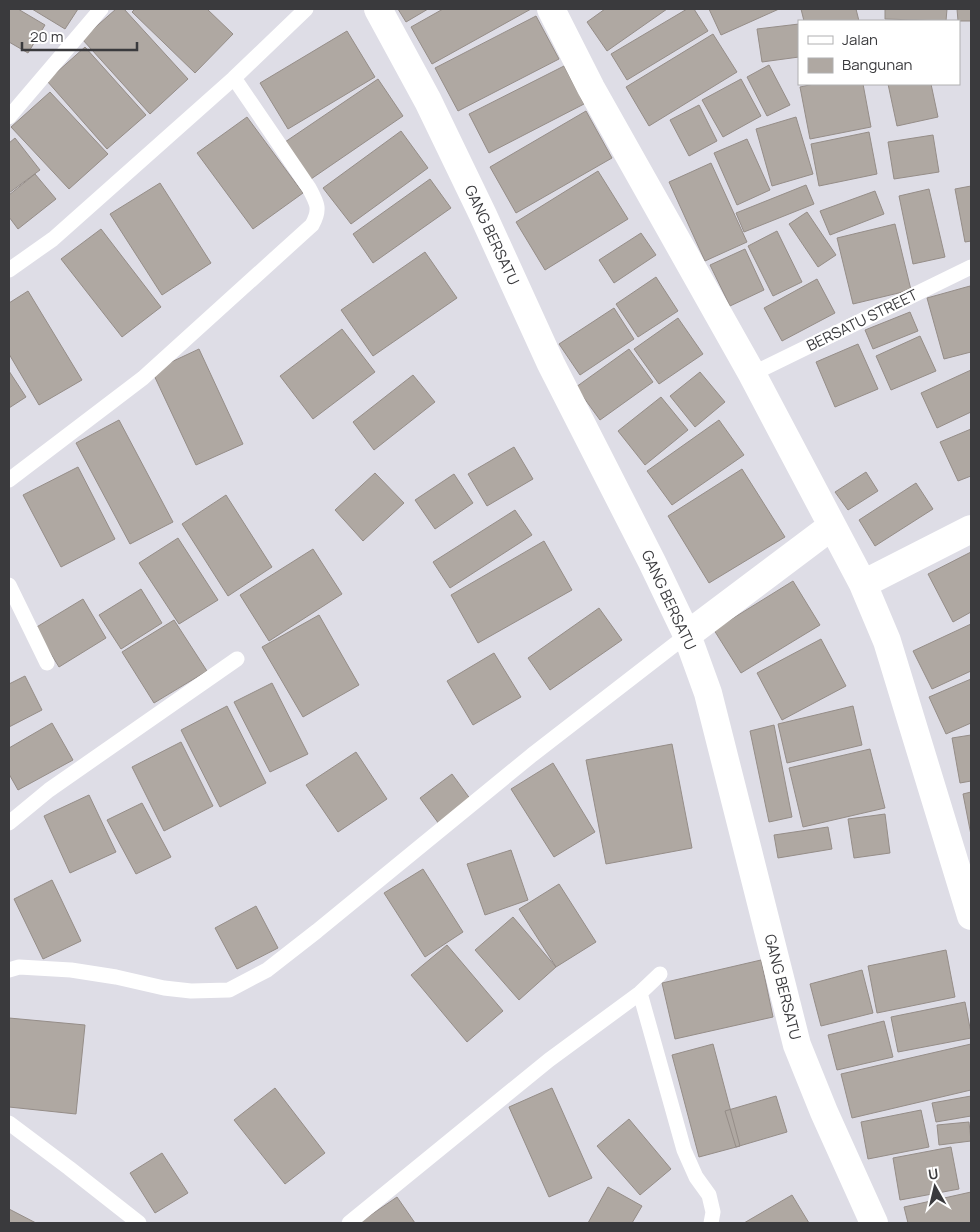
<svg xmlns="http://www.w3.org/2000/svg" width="980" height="1232" viewBox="0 0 980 1232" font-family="Manrope,sans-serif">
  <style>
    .building { fill: #afa8a2; stroke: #958d88 }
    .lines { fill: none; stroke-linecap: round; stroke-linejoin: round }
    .service { stroke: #fff; stroke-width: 15 }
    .minor { stroke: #fff; stroke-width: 28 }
    .labels { text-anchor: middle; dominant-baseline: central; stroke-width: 4; stroke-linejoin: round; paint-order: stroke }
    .street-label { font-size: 15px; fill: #3a3a3d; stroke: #fff }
  </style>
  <rect width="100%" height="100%" fill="#dedde6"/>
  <!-- building -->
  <path class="building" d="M 9,9 L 18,9 L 45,25 L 28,53 L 9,42 Z
    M 32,9 L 78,9 L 65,29 Z
    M 116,9 L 124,9 L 188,79 L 150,114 L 82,39 Z
    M 135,9 L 207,9 L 233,34 L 195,73 L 132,12 Z
    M 398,9 L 428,9 L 406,22 Z
    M 443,9 L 531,9 L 432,64 L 411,27 Z
    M 605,9 L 667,9 L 607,51 L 587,22 Z
    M 687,9 L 694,9 L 708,31 L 627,80 L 611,54 Z
    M 709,9 L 779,9 L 721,35 Z
    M 801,9 L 856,9 L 859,21 L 804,21 Z
    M 885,9 L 947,9 L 946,21 L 885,19 Z
    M 957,9 L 971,9 L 971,21 L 958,21 Z
    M 536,16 L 559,59 L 458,111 L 435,68 Z
    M 799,24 L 799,57 L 762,62 L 757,29 Z
    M 347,31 L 375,77 L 288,129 L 260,83 Z
    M 713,34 L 737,72 L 649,126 L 626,87 Z
    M 85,47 L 146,115 L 107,149 L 47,81 Z
    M 769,65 L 790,105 L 767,116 L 747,77 Z
    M 564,66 L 584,104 L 489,153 L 469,114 Z
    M 378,79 L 403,116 L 311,179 L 285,142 Z
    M 741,79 L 761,116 L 723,137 L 702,100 Z
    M 814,84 L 863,84 L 871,127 L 810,139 L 800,87 Z
    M 888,84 L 931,84 L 938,117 L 897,126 Z
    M 50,92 L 108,154 L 69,189 L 11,127 Z
    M 699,105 L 717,141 L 689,156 L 670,120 Z
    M 586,111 L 612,158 L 516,213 L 490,167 Z
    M 247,117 L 303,193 L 253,229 L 197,153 Z
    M 796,117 L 813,174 L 772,186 L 756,129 Z
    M 401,131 L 428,168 L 351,224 L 323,188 Z
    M 869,132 L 877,174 L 819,186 L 811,144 Z
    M 933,135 L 939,172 L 894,179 L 888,142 Z
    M 15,138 L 40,170 L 9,193 L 9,143 Z
    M 747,139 L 770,190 L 737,205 L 714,153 Z
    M 711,163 L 747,242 L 705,261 L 669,182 Z
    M 598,171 L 628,219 L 545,270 L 516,222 Z
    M 35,174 L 56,199 L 18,229 L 9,217 L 9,195 Z
    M 430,179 L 451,208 L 373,263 L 353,234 Z
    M 160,183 L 211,263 L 162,295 L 110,214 Z
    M 806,185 L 814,204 L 744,232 L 736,213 Z
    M 971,186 L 971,241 L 965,242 L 955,189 Z
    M 929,189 L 945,257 L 913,264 L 899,196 Z
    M 875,191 L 884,214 L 830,235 L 820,211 Z
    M 807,212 L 836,255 L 818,267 L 789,224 Z
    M 895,224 L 911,290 L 853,304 L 837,238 Z
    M 101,229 L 161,307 L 122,337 L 61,259 Z
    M 777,231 L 802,282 L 773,296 L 748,246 Z
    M 641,233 L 656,255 L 614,283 L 599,260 Z
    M 745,249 L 764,290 L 730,306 L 710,265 Z
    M 425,252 L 457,298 L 373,356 L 341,310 Z
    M 656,277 L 678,311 L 638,337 L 616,304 Z
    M 817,279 L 835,313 L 782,341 L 764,308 Z
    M 970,286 L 971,290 L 971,352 L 944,359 L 927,298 Z
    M 28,291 L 82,380 L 39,405 L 9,354 L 9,303 Z
    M 614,308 L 634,339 L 580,375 L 559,344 Z
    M 910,312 L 918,331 L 873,349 L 865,330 Z
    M 678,318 L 703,354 L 659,384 L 634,349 Z
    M 342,329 L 375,372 L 313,419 L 280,376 Z
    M 920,336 L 936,371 L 891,390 L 876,356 Z
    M 858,344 L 878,389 L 835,407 L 816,362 Z
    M 199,349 L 243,444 L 196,465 L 152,371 Z
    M 629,349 L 653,382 L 600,420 L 576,387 Z
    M 971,370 L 971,412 L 937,428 L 921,393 Z
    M 9,371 L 26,397 L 9,408 Z
    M 700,372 L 725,402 L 695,427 L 670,396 Z
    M 413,375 L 435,402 L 374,450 L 353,422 Z
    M 661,397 L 688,430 L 645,465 L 618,431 Z
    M 119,420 L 173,522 L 130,544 L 76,443 Z
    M 719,420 L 744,455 L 672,505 L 647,471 Z
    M 971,429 L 971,476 L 958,481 L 940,442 Z
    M 514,447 L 533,479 L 487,506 L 468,474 Z
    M 78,467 L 115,539 L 61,567 L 23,495 Z
    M 742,469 L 785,537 L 709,583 L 668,516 Z
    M 866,472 L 878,491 L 848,510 L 835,492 Z
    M 375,473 L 404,503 L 363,541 L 335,510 Z
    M 454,474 L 473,503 L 435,529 L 415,500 Z
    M 916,483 L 933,509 L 875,546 L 859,520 Z
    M 226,495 L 272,567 L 228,596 L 182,524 Z
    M 515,510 L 532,535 L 450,588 L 433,562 Z
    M 178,538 L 218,600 L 179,624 L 139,563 Z
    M 544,541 L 572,590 L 478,643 L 451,595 Z
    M 313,549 L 342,594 L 269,641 L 240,595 Z
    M 971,552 L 971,612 L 953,622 L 928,574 Z
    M 793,581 L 820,625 L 741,673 L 714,630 Z
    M 141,589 L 162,623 L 121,649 L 99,615 Z
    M 83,599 L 106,638 L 59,667 L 35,628 Z
    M 599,608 L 622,640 L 550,690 L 528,658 Z
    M 319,615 L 359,685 L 303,717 L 262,647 Z
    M 174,620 L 207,671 L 154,703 L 122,652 Z
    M 971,624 L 971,671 L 932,689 L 913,651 Z
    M 821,639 L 846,686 L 782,720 L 757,673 Z
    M 494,653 L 521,697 L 473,725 L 447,681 Z
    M 25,676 L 42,710 L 9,727 L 9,684 Z
    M 971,679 L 971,723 L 946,734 L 929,697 Z
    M 272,683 L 308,754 L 270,772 L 234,702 Z
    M 227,706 L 266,783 L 220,807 L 181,730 Z
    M 853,706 L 862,745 L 787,763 L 778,724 Z
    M 52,723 L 73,760 L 18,790 L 9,774 L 9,748 Z
    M 774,725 L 792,817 L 769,822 L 750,731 Z
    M 971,735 L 971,781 L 960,783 L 952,738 Z
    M 181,742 L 213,806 L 164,831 L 132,767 Z
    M 672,744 L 692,848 L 606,864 L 586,760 Z
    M 870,749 L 885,808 L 803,827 L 789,768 Z
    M 356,752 L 387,799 L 338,832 L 306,785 Z
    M 553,763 L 595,832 L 554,857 L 511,789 Z
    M 452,774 L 471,800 L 439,824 L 420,798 Z
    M 971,792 L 971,835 L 963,794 Z
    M 89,795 L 116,852 L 70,873 L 44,816 Z
    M 142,803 L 171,857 L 136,874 L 107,820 Z
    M 885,814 L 890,853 L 854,858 L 848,819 Z
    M 828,827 L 832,849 L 778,858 L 774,835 Z
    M 511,850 L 528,900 L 485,915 L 467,864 Z
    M 423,869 L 463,932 L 425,957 L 384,893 Z
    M 52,880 L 81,941 L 43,959 L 14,899 Z
    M 559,884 L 596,942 L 556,967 L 519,909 Z
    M 256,906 L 278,948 L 237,969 L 215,928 Z
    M 513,917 L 556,967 L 519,1000 L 475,950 Z
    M 447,945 L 503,1011 L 467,1042 L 411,975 Z
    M 946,950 L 955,997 L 877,1013 L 868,966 Z
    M 761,960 L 773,1017 L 675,1039 L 662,983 Z
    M 862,970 L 873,1013 L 821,1026 L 810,984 Z
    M 965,1002 L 971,1033 L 971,1038 L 898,1052 L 891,1017 Z
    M 9,1018 L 85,1025 L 76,1114 L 9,1107 Z
    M 884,1021 L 893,1057 L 837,1070 L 828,1035 Z
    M 713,1044 L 740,1146 L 699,1157 L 672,1055 Z
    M 971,1044 L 971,1090 L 852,1118 L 841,1074 Z
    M 275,1088 L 325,1153 L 285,1184 L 234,1120 Z
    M 552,1088 L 592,1178 L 549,1197 L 509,1107 Z
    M 776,1096 L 787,1132 L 736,1147 L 725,1111 Z
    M 971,1096 L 971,1116 L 936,1122 L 932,1103 Z
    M 921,1110 L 929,1147 L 868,1159 L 861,1122 Z
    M 629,1119 L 671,1169 L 640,1195 L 597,1146 Z
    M 969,1122 L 971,1141 L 939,1145 L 937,1125 Z
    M 951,1147 L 959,1189 L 900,1200 L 893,1158 Z
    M 162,1153 L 188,1193 L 155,1213 L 130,1173 Z
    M 608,1187 L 642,1206 L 632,1223 L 588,1223 Z
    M 971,1192 L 971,1223 L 908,1223 L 904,1207 Z
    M 792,1195 L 809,1223 L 744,1223 Z
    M 397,1197 L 415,1223 L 359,1223 Z
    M 9,1209 L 36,1223 L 9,1223 Z"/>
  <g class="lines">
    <!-- service -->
    <path class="service" d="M 9,117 L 101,9
      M 9,270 L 53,239 L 234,78
      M 752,374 L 971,267
      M 9,480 L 143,378 L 312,225 C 321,209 317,203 309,188 L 234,78 L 306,9
      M 9,585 L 47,663
      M 9,823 L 49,790 L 237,659
      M 9,970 L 19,967 L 71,970 L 116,977 L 164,988 L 191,991 L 229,990 L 267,970 L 317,931 L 532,755 L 687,635
      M 640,993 L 684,1150 L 696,1177 L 709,1195 L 713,1212 L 711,1223
      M 9,1123 L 69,1168 L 139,1223
      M 349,1223 L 549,1060 L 640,993 L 660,974"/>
    <!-- minor -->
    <path class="minor" d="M 378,9 L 428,101 L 483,215 L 551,364 L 652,562 L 687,635 L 708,693 L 797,1045 L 824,1112 L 874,1223
      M 551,9 L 591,88 L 752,374 L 863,584 L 887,641 L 971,916
      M 863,584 L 971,529
      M 687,635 L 832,526"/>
  </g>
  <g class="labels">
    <!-- street labels -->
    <g class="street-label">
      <text transform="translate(492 235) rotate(65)">GANG BERSATU</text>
      <text transform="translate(862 320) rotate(-26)">BERSATU STREET</text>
      <text transform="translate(669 600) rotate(65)">GANG BERSATU</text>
      <text transform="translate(783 987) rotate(76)">GANG BERSATU</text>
    </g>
  </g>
  <!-- border -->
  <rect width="980" height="1232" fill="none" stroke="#3a3a3d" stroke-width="20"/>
  <!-- legend -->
  <rect x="798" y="20" width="162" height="65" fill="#ffffff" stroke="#b0b0b1"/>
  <rect x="808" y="36" width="25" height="8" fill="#ffffff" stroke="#b0b0b1"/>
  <text x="842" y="45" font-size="15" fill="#3a3a3d">Jalan</text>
  <rect x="808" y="58" width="25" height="15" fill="#afa8a2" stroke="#b0b0b1"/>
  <text x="842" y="70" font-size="15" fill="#3a3a3d">Bangunan</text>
  <!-- north arrow -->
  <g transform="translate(935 1187) rotate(352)" stroke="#ffffff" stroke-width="4" paint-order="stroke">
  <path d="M0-4L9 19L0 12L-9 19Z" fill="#3a3a3d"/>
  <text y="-8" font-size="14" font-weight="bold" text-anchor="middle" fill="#3a3a3d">U</text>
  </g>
  <!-- scale -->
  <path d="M22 42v8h115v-8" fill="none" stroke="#3a3a3d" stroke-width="2.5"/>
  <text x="30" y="42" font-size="15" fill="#3a3a3d" stroke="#ffffff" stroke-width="4" paint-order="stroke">20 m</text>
</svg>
